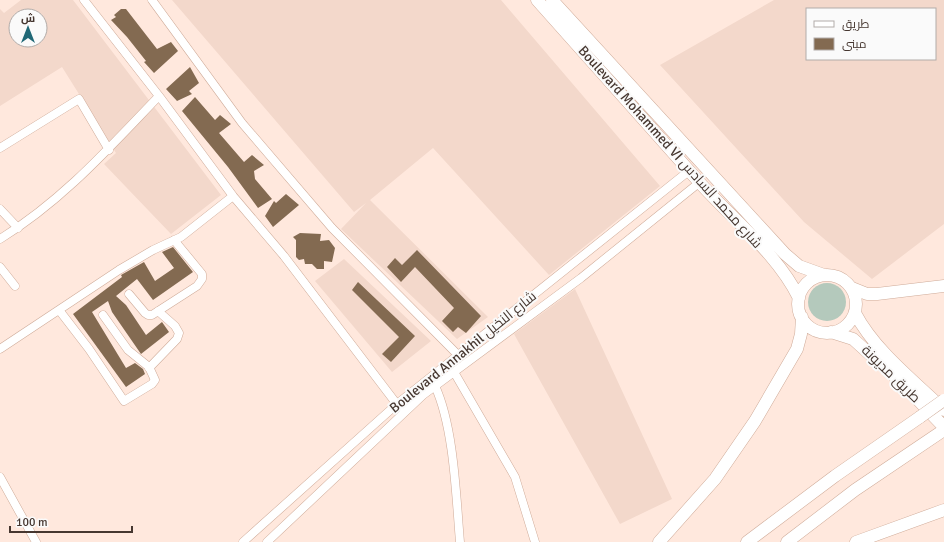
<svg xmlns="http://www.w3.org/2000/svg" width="944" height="542" viewBox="0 0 944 542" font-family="Signika,Cairo,sans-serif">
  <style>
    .built { fill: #f3d8cb; fill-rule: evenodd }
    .green { fill: #b4c9bc }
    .building { fill: #836a51 }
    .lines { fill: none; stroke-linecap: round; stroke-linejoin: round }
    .minor-casing { stroke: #cfab99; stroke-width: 9 }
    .highway-casing { stroke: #cfab99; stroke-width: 13 }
    .minor { stroke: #fff; stroke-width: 8 }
    .highway { stroke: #fff; stroke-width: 12 }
    .highway-bridge-casing { stroke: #cfab99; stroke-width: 13; stroke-linecap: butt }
    .highway-bridge { stroke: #fff; stroke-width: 12 }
    .labels { text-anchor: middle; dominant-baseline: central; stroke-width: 4; stroke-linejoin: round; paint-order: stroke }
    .street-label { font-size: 14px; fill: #463730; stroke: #fafafa }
  </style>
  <rect width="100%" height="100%" fill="#ffe8dd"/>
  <!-- built -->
  <path class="built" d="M 21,0 L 73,0 L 221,195 L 171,234 L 104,164 L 116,153 L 62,67 L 0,106 L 0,9 L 4,13 ZM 16,16 L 40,16 L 40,40 L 16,40 Z
    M 172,0 L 501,0 L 660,186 L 549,275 L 433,148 L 370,200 L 488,317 L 457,339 L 341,229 L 366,203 L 354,212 Z
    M 774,0 L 944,0 L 944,224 L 872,279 L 804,222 L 660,65 ZM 807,9 L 935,9 L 935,59 L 807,59 Z
    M 344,259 L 431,341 L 392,372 L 315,281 Z
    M 575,289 L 672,499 L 620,524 L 514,334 Z"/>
  <!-- green -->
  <path class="green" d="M808 302a19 19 0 1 1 38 0a19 19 0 1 1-38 0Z"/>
  <!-- building -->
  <path class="building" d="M 121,9 L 126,9 L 157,49 L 171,42 L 178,51 L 154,73 L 144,62 L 146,61 L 127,37 L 111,20 L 116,17 L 114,15 Z
    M 190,67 L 199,83 L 189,91 L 192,94 L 177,101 L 166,89 Z
    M 195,97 L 215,120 L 220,115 L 231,124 L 219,133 L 244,162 L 252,155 L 264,165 L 254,171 L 255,179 L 272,199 L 258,208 L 228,167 L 182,111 Z
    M 286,194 L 299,205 L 273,227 L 265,216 L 274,201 L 276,203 Z
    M 300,233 L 321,234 L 320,241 L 329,240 L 335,248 L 332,262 L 324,261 L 324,269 L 317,269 L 312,264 L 305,264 L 304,259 L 299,260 L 296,257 L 296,240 L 293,237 Z
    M 173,247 L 193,272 L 153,300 L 137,279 L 116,296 L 126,305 L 146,335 L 162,322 L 169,332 L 141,354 L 112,312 L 108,301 L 92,312 L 126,368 L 135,363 L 143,369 L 145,374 L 126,387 L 73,314 L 122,277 L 121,275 L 144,262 L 155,281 L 174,268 L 162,252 Z
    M 417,250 L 481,316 L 466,333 L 458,327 L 453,332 L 442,321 L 454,308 L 415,267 L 401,282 L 387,267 L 395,258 L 402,265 Z
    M 358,282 L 415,336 L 391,362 L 382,354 L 399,337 L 352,290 Z"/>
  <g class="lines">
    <defs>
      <path id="minor" d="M 84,0 L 159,96 L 233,196 L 284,256 L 399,407
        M 152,0 L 242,123 L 332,228 L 458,355
        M 0,148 L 79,99 L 109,150
        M 0,209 L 18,228
        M 0,239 C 62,201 109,148 159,96
        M 0,267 L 15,286
        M 129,294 L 145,313 L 148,315 L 152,315 L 197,286 L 202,279 L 202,274 L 174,240
        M 59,310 L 89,349 L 124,401 L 152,384 L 155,380 L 149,367 L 128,350 L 103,315
        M 0,349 L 119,270 L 153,250 L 181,237 L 233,196
        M 149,368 L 177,339 L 179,333 L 175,326 L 158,311
        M 454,372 L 515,477 L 535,542
        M 435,386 C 454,427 456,496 460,542
        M 0,477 L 36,542
        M 243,542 L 397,404 L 690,170
        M 267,542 L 423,395 L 581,278 L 700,182"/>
      <path id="highway" d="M 537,0 C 591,61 646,122 700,183 C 734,221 776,252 799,298
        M 552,0 L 785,254 L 799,266 L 824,275
        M798 304a29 29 0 1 1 58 0a29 29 0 1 1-58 0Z
        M 852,288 L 867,294 L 877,294 L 944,286
        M 855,313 C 875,351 913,380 944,410
        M 831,332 L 853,339 L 903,384 L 944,427
        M 659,542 L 715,479 L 755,421 L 797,349 L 801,334 L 802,317
        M 747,542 L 835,476 L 920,417
        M 787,542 L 855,490 L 944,430
        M 856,542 L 944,510"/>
    </defs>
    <!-- minor casing -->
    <use href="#minor" class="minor-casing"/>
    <!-- highway casing -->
    <use href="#highway" class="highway-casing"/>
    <!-- minor -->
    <use href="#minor" class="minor"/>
    <!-- highway -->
    <use href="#highway" class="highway"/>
    <defs>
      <path id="highway-bridge" d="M 920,417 L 944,400"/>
    </defs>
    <!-- highway-bridge casing -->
    <use href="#highway-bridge" class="highway-bridge-casing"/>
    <!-- highway-bridge -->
    <use href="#highway-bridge" class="highway-bridge"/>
  </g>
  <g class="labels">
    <!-- street labels -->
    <g class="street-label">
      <text transform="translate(670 147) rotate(48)">Boulevard Mohammed VI شارع محمد السادس</text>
      <text transform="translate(463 352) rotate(-39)">Boulevard Annakhil شارع النخيل</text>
      <text transform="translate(891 374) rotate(44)">طريق مديونة</text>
    </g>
  </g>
  <!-- legend -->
  <rect x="806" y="8" width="130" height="52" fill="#fafafa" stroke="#b2aca9"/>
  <rect x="814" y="21" width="20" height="6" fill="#ffffff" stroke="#b2aca9"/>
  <text x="842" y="28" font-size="12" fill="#463730">طريق</text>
  <rect x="814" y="38" width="20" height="12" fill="#836a51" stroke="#b2aca9"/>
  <text x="842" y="48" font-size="12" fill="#463730">مبنى</text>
  <!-- north arrow -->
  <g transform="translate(28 28)"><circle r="19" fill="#fafafa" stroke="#b2aca9"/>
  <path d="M0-3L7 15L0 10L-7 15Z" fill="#206876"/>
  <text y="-6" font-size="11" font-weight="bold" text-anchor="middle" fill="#463730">ش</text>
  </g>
  <!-- scale -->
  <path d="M10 526v6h122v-6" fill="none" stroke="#463730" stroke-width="2"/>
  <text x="16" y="526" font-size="12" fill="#463730" stroke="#fafafa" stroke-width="3" paint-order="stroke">100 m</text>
</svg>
